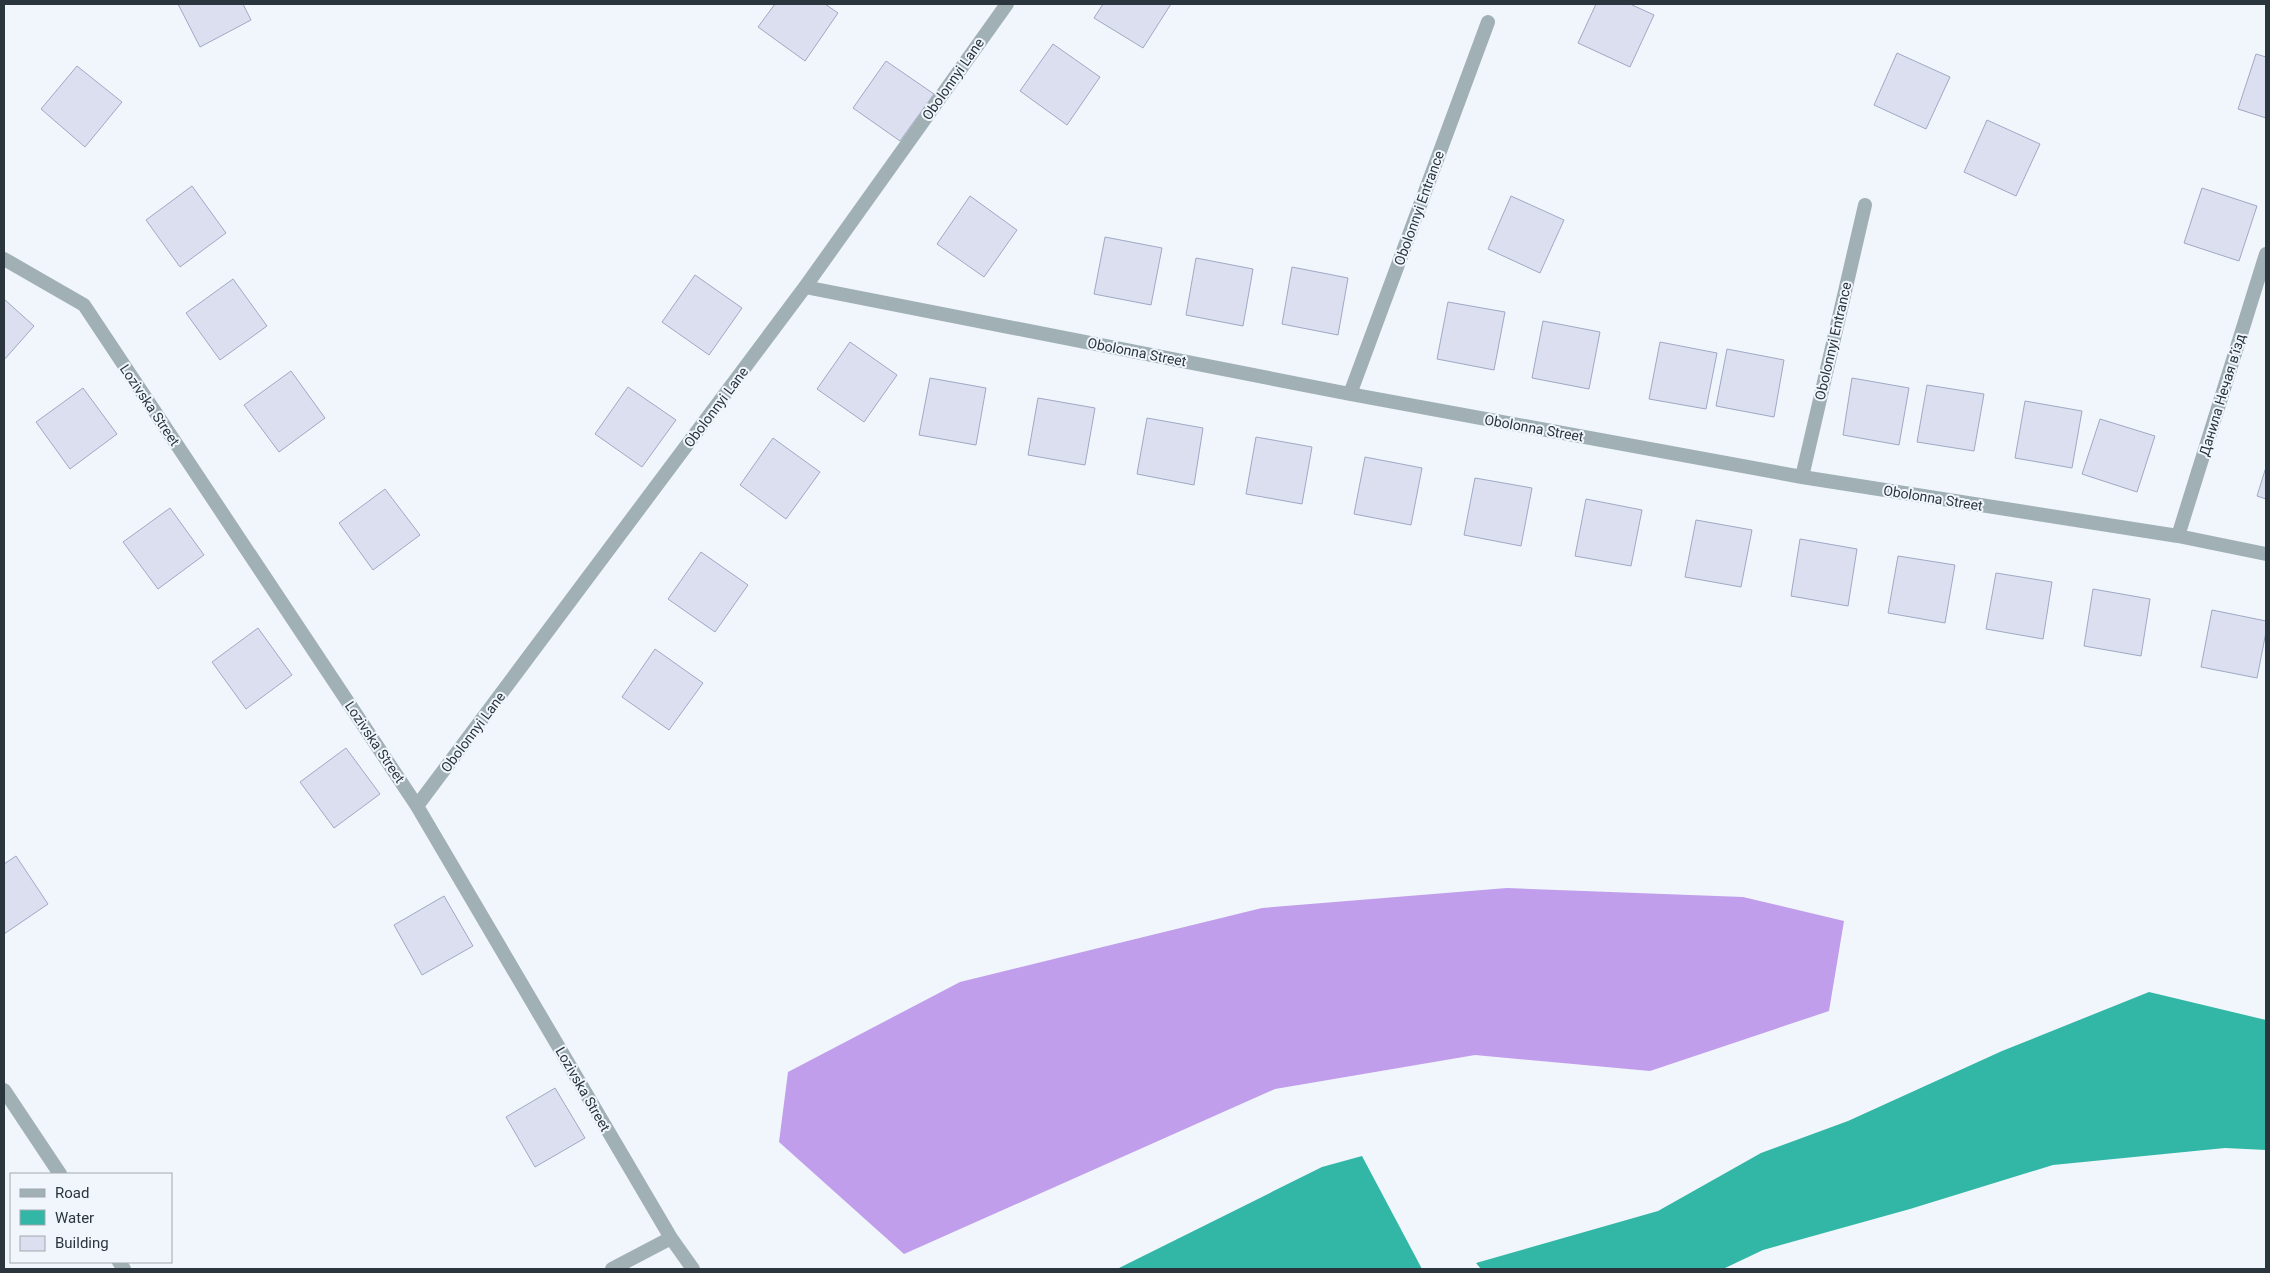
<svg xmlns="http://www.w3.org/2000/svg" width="2270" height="1273" viewBox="0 0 2270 1273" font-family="Roboto,sans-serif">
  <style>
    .forest { fill: #c09eec }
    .water { fill: #32b7a6 }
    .building { fill: #dbdff0; stroke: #a0a8c5 }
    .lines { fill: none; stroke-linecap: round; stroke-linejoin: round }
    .minor { stroke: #a0b0b4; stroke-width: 14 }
    .labels { text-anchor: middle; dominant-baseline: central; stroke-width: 4; stroke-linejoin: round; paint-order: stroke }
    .street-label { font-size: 14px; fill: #2a353e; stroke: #f0f6fb }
  </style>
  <rect width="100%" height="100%" fill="#f0f6fb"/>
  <!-- forest -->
  <path class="forest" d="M 1507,888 L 1743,897 L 1844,921 L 1829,1011 L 1650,1071 L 1475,1055 L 1275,1089 L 904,1254 L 779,1142 L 788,1072 L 960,982 L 1262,908 Z"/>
  <!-- water -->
  <path class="water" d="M 2149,992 L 2266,1020 L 2266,1150 L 2225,1148 L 2053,1165 L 1910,1209 L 1763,1250 L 1723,1269 L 1481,1269 L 1476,1263 L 1658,1211 L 1761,1153 L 1848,1121 L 2002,1051 Z
    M 1362,1156 L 1422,1269 L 1117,1269 L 1322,1167 Z"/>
  <!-- building -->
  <path class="building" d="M 178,4 L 243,4 L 251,20 L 200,47 Z
    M 775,4 L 825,4 L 838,13 L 805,61 L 758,27 Z
    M 1103,4 L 1171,4 L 1143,48 L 1094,18 Z
    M 1596,4 L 1630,4 L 1654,15 L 1630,67 L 1578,43 Z
    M 1053,44 L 1100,77 L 1067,125 L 1020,91 Z
    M 1897,53 L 1950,77 L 1926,129 L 1874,105 Z
    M 2256,54 L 2266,57 L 2266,118 L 2238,109 Z
    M 886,61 L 934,94 L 900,141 L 853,108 Z
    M 77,66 L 122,102 L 85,147 L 41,109 Z
    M 1987,120 L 2040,144 L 2016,196 L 1964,172 Z
    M 192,186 L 226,233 L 180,267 L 146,220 Z
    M 2202,188 L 2257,206 L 2239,261 L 2184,243 Z
    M 970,196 L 1017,230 L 984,277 L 937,244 Z
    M 1511,196 L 1564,220 L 1540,273 L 1488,249 Z
    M 1105,237 L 1162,248 L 1151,305 L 1094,294 Z
    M 1196,258 L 1253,269 L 1243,326 L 1186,315 Z
    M 1292,267 L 1348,278 L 1338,335 L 1282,324 Z
    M 695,275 L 742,308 L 709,355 L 662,322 Z
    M 233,279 L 267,326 L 220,360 L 186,313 Z
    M 4,299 L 34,326 L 4,360 Z
    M 1448,302 L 1505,312 L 1494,370 L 1437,359 Z
    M 1543,321 L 1600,332 L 1589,389 L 1532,378 Z
    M 850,342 L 897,375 L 864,422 L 817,389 Z
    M 1660,342 L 1717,353 L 1706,409 L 1649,399 Z
    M 1727,349 L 1784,360 L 1774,417 L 1716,406 Z
    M 291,371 L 325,418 L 279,452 L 244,405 Z
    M 930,378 L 986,388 L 976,445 L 919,435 Z
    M 1852,378 L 1909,388 L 1899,445 L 1843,435 Z
    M 1927,385 L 1984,394 L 1974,451 L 1917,442 Z
    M 628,387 L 676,420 L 642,467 L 595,434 Z
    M 83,388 L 117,434 L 70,469 L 36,422 Z
    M 1038,398 L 1095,408 L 1085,465 L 1028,455 Z
    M 2025,401 L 2082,411 L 2072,468 L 2015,458 Z
    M 1147,418 L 1203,428 L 1194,485 L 1137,474 Z
    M 2100,419 L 2155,436 L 2137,492 L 2082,474 Z
    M 1256,437 L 1312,447 L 1302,504 L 1246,494 Z
    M 773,438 L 820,472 L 786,519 L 740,485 Z
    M 1365,457 L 1422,468 L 1411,525 L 1354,514 Z
    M 2266,467 L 2266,499 L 2257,496 Z
    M 1475,478 L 1532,488 L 1521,546 L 1464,535 Z
    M 385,489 L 420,535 L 373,570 L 339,523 Z
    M 1586,499 L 1642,510 L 1631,566 L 1575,556 Z
    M 170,508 L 204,555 L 158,589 L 123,542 Z
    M 1696,520 L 1752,530 L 1741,587 L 1685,577 Z
    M 1800,539 L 1857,549 L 1848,606 L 1791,596 Z
    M 701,552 L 748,585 L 715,632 L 668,599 Z
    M 1898,556 L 1955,565 L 1945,623 L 1888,613 Z
    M 1996,573 L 2052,582 L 2043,639 L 1986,629 Z
    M 2093,589 L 2150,599 L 2141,656 L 2084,646 Z
    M 2212,610 L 2266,621 L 2266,632 L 2257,678 L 2201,667 Z
    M 258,628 L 292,675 L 246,709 L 212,662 Z
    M 655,649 L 703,683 L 669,730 L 622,697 Z
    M 346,748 L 380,794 L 334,828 L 300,782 Z
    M 16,856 L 48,904 L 4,934 L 4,864 Z
    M 444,896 L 473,946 L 422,975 L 394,925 Z
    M 555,1088 L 585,1138 L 535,1167 L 506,1117 Z"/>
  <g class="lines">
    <!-- minor -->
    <path class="minor" d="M 4,259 L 84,305 L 417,806 L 671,1238 L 693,1269
      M 805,287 L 1350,394 L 1802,477 L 2178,536 L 2266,554
      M 1350,394 L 1488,22
      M 1802,477 L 1865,205
      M 2178,536 L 2266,254
      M 417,806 L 805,287 L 1007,4
      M 4,1090 L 60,1174
      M 119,1262 L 124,1269
      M 612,1269 L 671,1238"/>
  </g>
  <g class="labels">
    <!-- street labels -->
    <g class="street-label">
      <text transform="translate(953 79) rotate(-55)">Obolonnyi Lane</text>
      <text transform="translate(1419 208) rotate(-70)">Obolonnyi Entrance</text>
      <text transform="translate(1833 341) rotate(-77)">Obolonnyi Entrance</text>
      <text transform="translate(1137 352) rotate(11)">Obolonna Street</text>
      <text transform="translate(2222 395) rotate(-73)">Данила Нечая в’їзд</text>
      <text transform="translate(150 405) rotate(56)">Lozivska Street</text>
      <text transform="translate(716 407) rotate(-53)">Obolonnyi Lane</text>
      <text transform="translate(1534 428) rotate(10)">Obolonna Street</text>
      <text transform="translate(1933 498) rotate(9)">Obolonna Street</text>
      <text transform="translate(473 732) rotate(-53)">Obolonnyi Lane</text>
      <text transform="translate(375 742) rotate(56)">Lozivska Street</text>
      <text transform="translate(583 1089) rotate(60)">Lozivska Street</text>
    </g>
  </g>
  <!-- border -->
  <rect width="2270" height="1273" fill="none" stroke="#2a353e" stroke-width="10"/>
  <!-- legend -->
  <rect x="10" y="1173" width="162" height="90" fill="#f0f6fb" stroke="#a1a9af"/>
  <rect x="20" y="1189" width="25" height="8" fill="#a0b0b4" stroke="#a1a9af"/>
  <text x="55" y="1198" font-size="15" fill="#2a353e">Road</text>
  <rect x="20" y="1210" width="25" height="15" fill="#32b7a6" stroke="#a1a9af"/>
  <text x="55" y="1223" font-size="15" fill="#2a353e">Water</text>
  <rect x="20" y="1236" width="25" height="15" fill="#dbdff0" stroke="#a1a9af"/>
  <text x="55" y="1248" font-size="15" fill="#2a353e">Building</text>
</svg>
